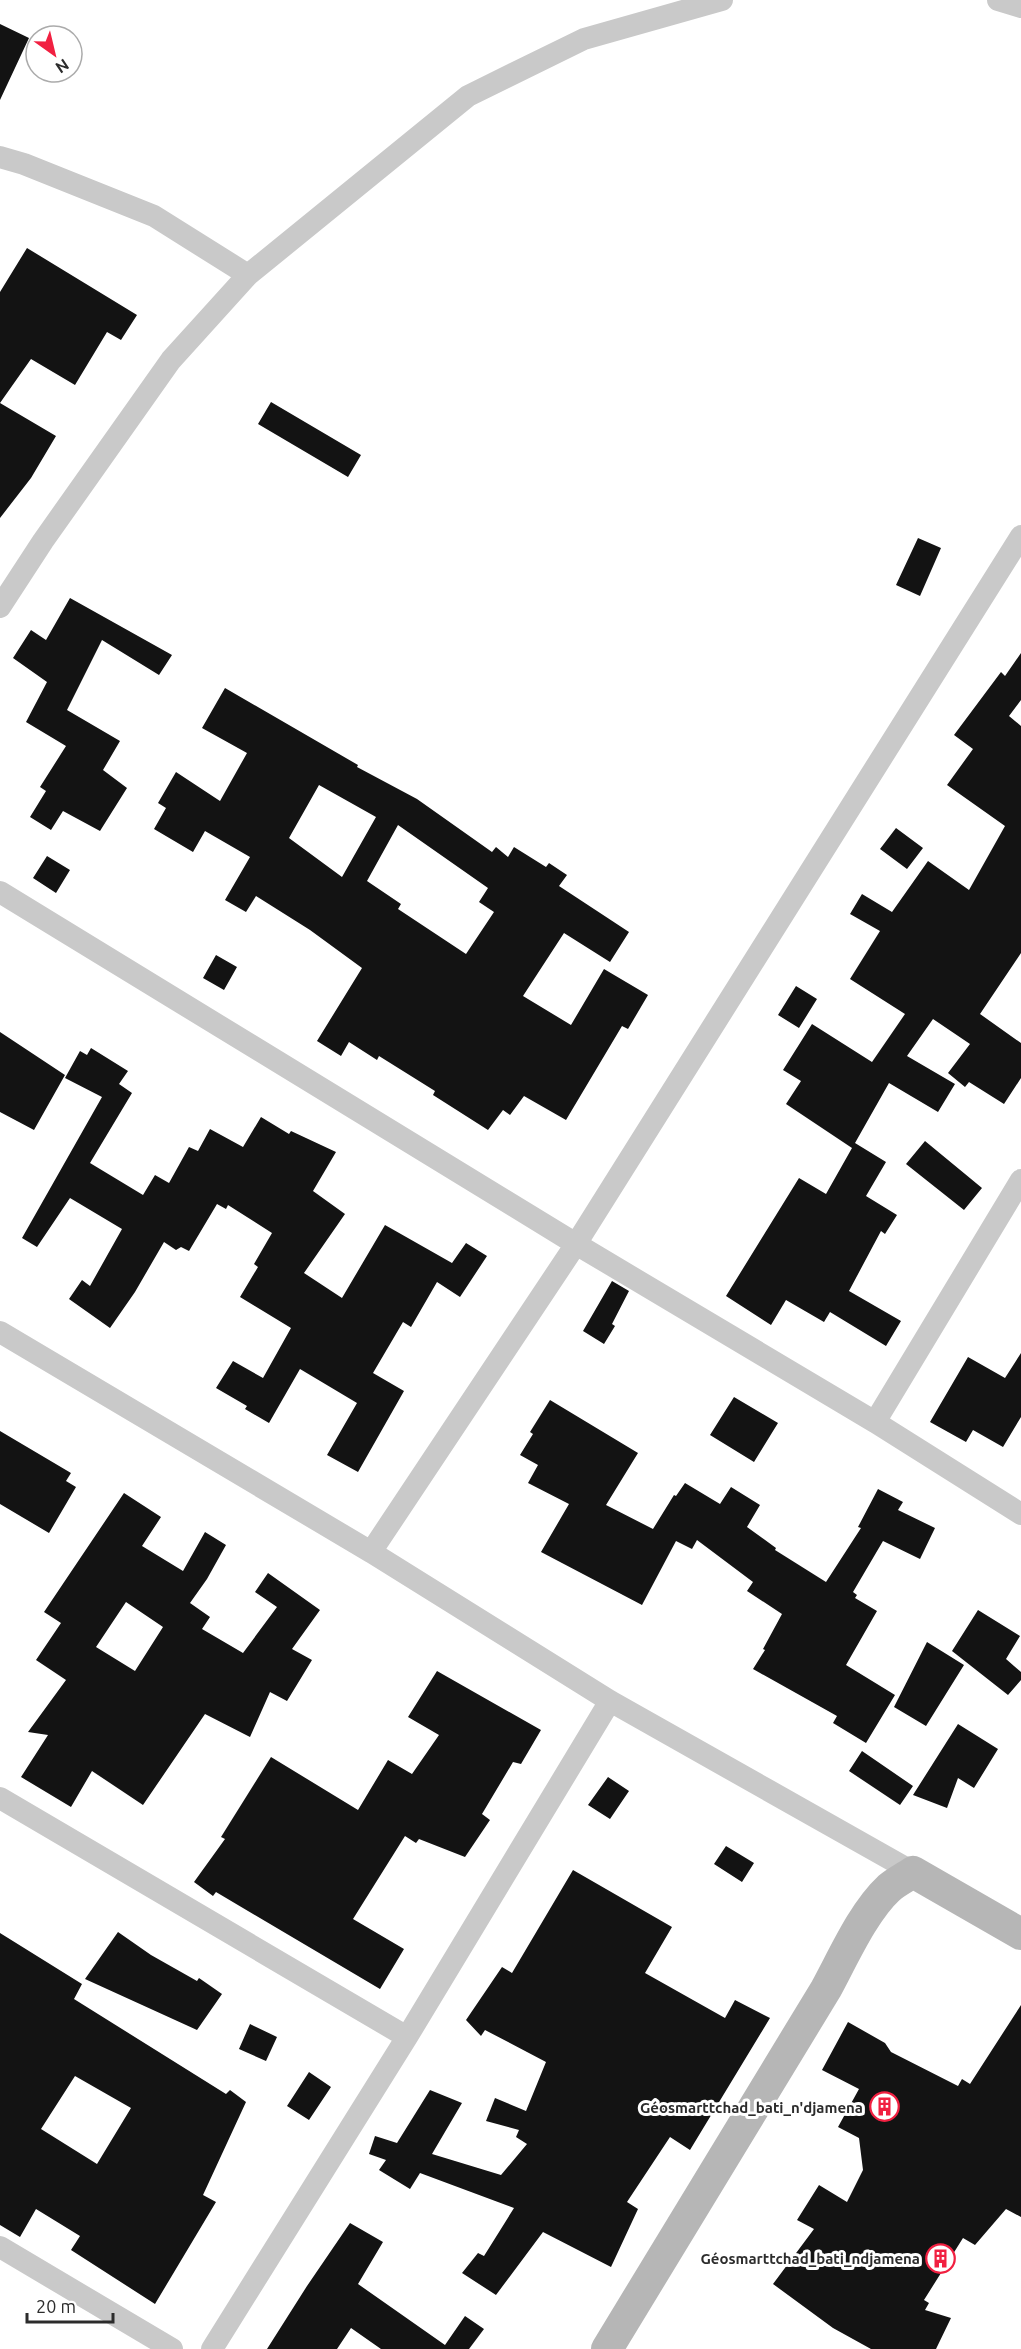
<svg xmlns="http://www.w3.org/2000/svg" width="1021" height="2349" viewBox="0 0 1021 2349" font-family="Ubuntu,sans-serif">
  <style>
    .building { fill: #131313; fill-rule: evenodd }
    .lines { fill: none; stroke-linecap: round; stroke-linejoin: round }
    .street { stroke: #c9c9c9; stroke-width: 22 }
    .secondary { stroke: #b6b6b6; stroke-width: 32 }
    .labels { text-anchor: middle; dominant-baseline: central; stroke-width: 6; stroke-linejoin: round; paint-order: stroke }
    .poi-label { font-size: 15px; font-weight: bold; fill: #2c2c2c; stroke: #fff; text-anchor: end }
  </style>
  <rect width="100%" height="100%" fill="#fff"/>
  <!-- building -->
  <path class="building" d="M 0,24 L 29,38 L 0,100 Z
    M 27,248 L 137,315 L 121,340 L 107,332 L 75,385 L 31,359 L 0,403 L 56,436 L 31,478 L 0,518 L 0,292 Z
    M 271,402 L 361,455 L 348,477 L 258,424 Z
    M 918,538 L 941,548 L 920,596 L 896,585 Z
    M 70,598 L 172,655 L 159,675 L 102,640 L 67,710 L 120,741 L 103,770 L 127,788 L 100,831 L 63,811 L 51,830 L 30,817 L 46,791 L 40,787 L 66,746 L 26,722 L 47,682 L 13,658 L 31,630 L 46,640 Z
    M 1021,653 L 1021,700 L 1009,716 L 1021,726 L 1021,953 L 980,1014 L 1021,1043 L 1021,1078 L 1004,1104 L 969,1082 L 965,1087 L 948,1073 L 970,1044 L 933,1019 L 907,1056 L 955,1084 L 938,1112 L 889,1083 L 855,1143 L 886,1162 L 866,1196 L 897,1215 L 885,1234 L 881,1231 L 849,1291 L 901,1321 L 886,1346 L 830,1312 L 824,1322 L 786,1300 L 771,1325 L 726,1296 L 799,1178 L 826,1194 L 852,1148 L 786,1104 L 801,1081 L 783,1070 L 812,1024 L 872,1062 L 905,1014 L 850,979 L 880,931 L 850,914 L 862,894 L 892,912 L 928,861 L 969,890 L 1005,826 L 947,785 L 973,749 L 954,735 L 1001,672 L 1005,676 Z
    M 225,688 L 358,765 L 357,767 L 417,799 L 492,852 L 496,847 L 508,857 L 514,847 L 546,867 L 549,863 L 567,875 L 559,886 L 629,932 L 610,962 L 564,933 L 523,996 L 571,1025 L 604,969 L 648,995 L 628,1029 L 622,1026 L 566,1120 L 524,1096 L 510,1115 L 503,1110 L 488,1130 L 433,1095 L 435,1091 L 379,1056 L 377,1060 L 349,1042 L 341,1056 L 317,1041 L 362,968 L 310,930 L 256,896 L 246,912 L 225,900 L 250,857 L 205,831 L 193,852 L 154,829 L 166,808 L 158,803 L 176,772 L 220,801 L 247,753 L 202,728 ZM 319,785 L 376,817 L 342,877 L 289,838 ZM 398,825 L 488,888 L 479,902 L 494,912 L 466,954 L 398,909 L 401,904 L 367,881 Z
    M 896,828 L 923,848 L 907,869 L 880,849 Z
    M 47,856 L 70,870 L 56,893 L 33,878 Z
    M 216,955 L 237,967 L 224,990 L 203,978 Z
    M 796,986 L 817,999 L 799,1028 L 778,1015 Z
    M 0,1032 L 65,1075 L 34,1130 L 0,1112 Z
    M 91,1048 L 128,1071 L 119,1084 L 132,1093 L 90,1163 L 143,1195 L 155,1175 L 169,1183 L 189,1147 L 198,1151 L 210,1129 L 243,1147 L 261,1117 L 289,1134 L 291,1131 L 336,1152 L 313,1191 L 345,1214 L 304,1273 L 342,1298 L 385,1225 L 452,1263 L 466,1243 L 487,1256 L 460,1297 L 437,1282 L 411,1327 L 403,1322 L 373,1373 L 404,1391 L 358,1472 L 327,1455 L 357,1403 L 300,1369 L 269,1423 L 245,1409 L 247,1406 L 216,1388 L 233,1361 L 263,1378 L 291,1328 L 240,1297 L 258,1267 L 254,1264 L 272,1233 L 228,1205 L 226,1209 L 217,1204 L 189,1251 L 181,1247 L 176,1250 L 164,1242 L 135,1292 L 110,1328 L 69,1299 L 82,1280 L 90,1286 L 122,1229 L 70,1198 L 37,1247 L 22,1238 L 102,1097 L 65,1078 L 80,1051 L 87,1055 Z
    M 925,1141 L 982,1188 L 964,1210 L 906,1164 Z
    M 612,1281 L 629,1291 L 612,1324 L 615,1326 L 604,1344 L 583,1331 Z
    M 1021,1353 L 1021,1417 L 1003,1447 L 973,1430 L 966,1442 L 930,1422 L 968,1357 L 1005,1378 Z
    M 734,1397 L 778,1423 L 754,1462 L 710,1435 Z
    M 550,1400 L 638,1453 L 606,1505 L 653,1529 L 674,1495 L 676,1496 L 685,1483 L 720,1504 L 731,1487 L 760,1505 L 747,1527 L 776,1548 L 775,1550 L 826,1582 L 861,1528 L 858,1527 L 878,1489 L 903,1502 L 898,1510 L 935,1528 L 920,1559 L 883,1541 L 853,1592 L 857,1595 L 855,1598 L 877,1611 L 846,1665 L 895,1695 L 866,1743 L 833,1723 L 837,1716 L 753,1669 L 765,1650 L 763,1649 L 782,1614 L 747,1591 L 753,1582 L 697,1540 L 692,1549 L 676,1541 L 642,1605 L 541,1552 L 569,1504 L 528,1483 L 538,1465 L 520,1455 L 533,1434 L 530,1432 Z
    M 0,1431 L 71,1473 L 66,1481 L 76,1487 L 49,1533 L 0,1504 Z
    M 124,1493 L 161,1517 L 142,1546 L 183,1571 L 205,1532 L 226,1545 L 207,1579 L 190,1603 L 210,1617 L 202,1629 L 243,1653 L 277,1607 L 255,1592 L 268,1573 L 320,1610 L 292,1649 L 312,1660 L 287,1701 L 270,1692 L 250,1737 L 205,1714 L 143,1805 L 92,1771 L 71,1807 L 21,1777 L 48,1735 L 28,1732 L 66,1680 L 36,1660 L 61,1623 L 44,1612 ZM 126,1602 L 163,1627 L 135,1671 L 96,1647 Z
    M 978,1610 L 1020,1636 L 1006,1659 L 1021,1672 L 1021,1680 L 1008,1695 L 952,1651 Z
    M 927,1642 L 964,1665 L 926,1726 L 894,1707 Z
    M 437,1671 L 541,1730 L 521,1764 L 513,1762 L 482,1814 L 490,1820 L 465,1857 L 419,1839 L 416,1843 L 405,1836 L 353,1919 L 404,1949 L 380,1989 L 216,1892 L 213,1896 L 194,1882 L 225,1839 L 221,1837 L 271,1757 L 358,1810 L 388,1760 L 412,1774 L 439,1735 L 408,1717 Z
    M 958,1724 L 998,1749 L 974,1788 L 958,1778 L 947,1808 L 913,1795 Z
    M 862,1751 L 913,1786 L 900,1805 L 849,1771 Z
    M 608,1777 L 629,1791 L 610,1819 L 588,1805 Z
    M 726,1846 L 754,1863 L 742,1882 L 714,1864 Z
    M 573,1870 L 672,1927 L 645,1973 L 725,2018 L 735,2000 L 770,2018 L 690,2150 L 670,2137 L 627,2202 L 638,2209 L 611,2267 L 543,2232 L 496,2295 L 462,2273 L 478,2253 L 484,2256 L 514,2208 L 420,2173 L 410,2189 L 379,2170 L 386,2160 L 369,2154 L 375,2136 L 397,2143 L 430,2090 L 462,2103 L 432,2154 L 501,2175 L 527,2144 L 516,2137 L 519,2130 L 486,2121 L 495,2098 L 526,2111 L 546,2062 L 485,2030 L 481,2036 L 466,2020 L 502,1967 L 512,1973 Z
    M 118,1932 L 151,1955 L 197,1981 L 199,1978 L 222,1994 L 197,2030 L 85,1979 Z
    M 0,1933 L 82,1984 L 74,1999 L 226,2094 L 230,2090 L 246,2102 L 203,2195 L 216,2202 L 155,2304 L 71,2250 L 80,2236 L 36,2209 L 20,2237 L 0,2225 ZM 75,2076 L 131,2108 L 97,2164 L 41,2129 Z
    M 1021,2005 L 1021,2217 L 1006,2209 L 975,2245 L 963,2238 L 924,2300 L 929,2303 L 925,2310 L 951,2318 L 936,2349 L 871,2349 L 833,2328 L 773,2284 L 814,2229 L 797,2220 L 819,2185 L 847,2202 L 863,2170 L 859,2138 L 838,2127 L 859,2089 L 822,2070 L 848,2022 L 885,2043 L 891,2052 L 958,2086 L 962,2079 L 970,2084 Z
    M 250,2024 L 277,2037 L 266,2061 L 239,2049 Z
    M 309,2072 L 331,2087 L 309,2120 L 287,2106 Z
    M 350,2223 L 383,2242 L 358,2284 L 445,2345 L 465,2316 L 484,2329 L 469,2349 L 381,2349 L 351,2328 L 337,2349 L 267,2349 L 307,2286 Z"/>
  <g class="lines">
    <!-- street -->
    <path class="street" d="M 998,0 L 1021,7
      M 0,157 L 24,164 L 154,216 L 248,275
      M 0,607 L 43,541 L 171,360 L 248,275 L 468,96 L 584,39 L 722,0
      M 0,892 L 576,1244 L 875,1422 L 1021,1514
      M 0,1332 L 371,1552 L 610,1701 L 913,1872
      M 875,1422 L 1021,1180
      M 371,1552 L 576,1244 L 1021,536
      M 0,1798 L 407,2037
      M 0,2247 L 172,2349
      M 212,2349 L 407,2037 L 610,1701"/>
    <!-- secondary -->
    <path class="secondary" d="M 607,2349 L 826,1989 C 843,1958 863,1912 889,1888 C 896,1882 906,1877 913,1872 L 1021,1934"/>
  </g>
  <!-- icons -->
  <defs>
    <symbol id="building-ring" viewBox="-11 -11 22 22"><circle r="9.5" fill="#fff" stroke="#f12041" stroke-width="1.5"/><path d="M-4-6H4V6H1V3H-1V6H-4ZM-2.5-4.3h1.7v1.8h-1.7ZM.8-4.3h1.7v1.8H.8ZM-2.5-1h1.7V.8h-1.7ZM.8-1h1.7V.8H.8Z" fill="#f12041"/></symbol>
  </defs>
  <g fill-rule="evenodd">
    <use href="#building-ring" x="868" y="2090" width="33" height="33"/>
    <use href="#building-ring" x="924" y="2242" width="33" height="33"/>
  </g>
  <g class="labels">
    <!-- poi labels -->
    <g class="poi-label">
      <text x="863" y="2107">Géosmarttchad_bati_n'djamena</text>
      <text x="920" y="2258">Géosmarttchad_bati_ndjamena</text>
    </g>
  </g>
  <!-- north arrow -->
  <g transform="translate(54 54) rotate(146)"><circle r="28" fill="#ffffff" stroke="#ababab" stroke-width="1.5"/>
  <path d="M0-4.5L10 22L0 15L-10 22Z" fill="#f12041"/>
  <text y="-9" font-size="16" font-weight="bold" text-anchor="middle" fill="#2c2c2c">N</text>
  </g>
  <!-- scale -->
  <path d="M27 2313v9h86v-9" fill="none" stroke="#2c2c2c" stroke-width="3"/>
  <text x="36" y="2313" font-size="18" fill="#2c2c2c" stroke="#ffffff" stroke-width="4.5" paint-order="stroke">20 m</text>
</svg>
